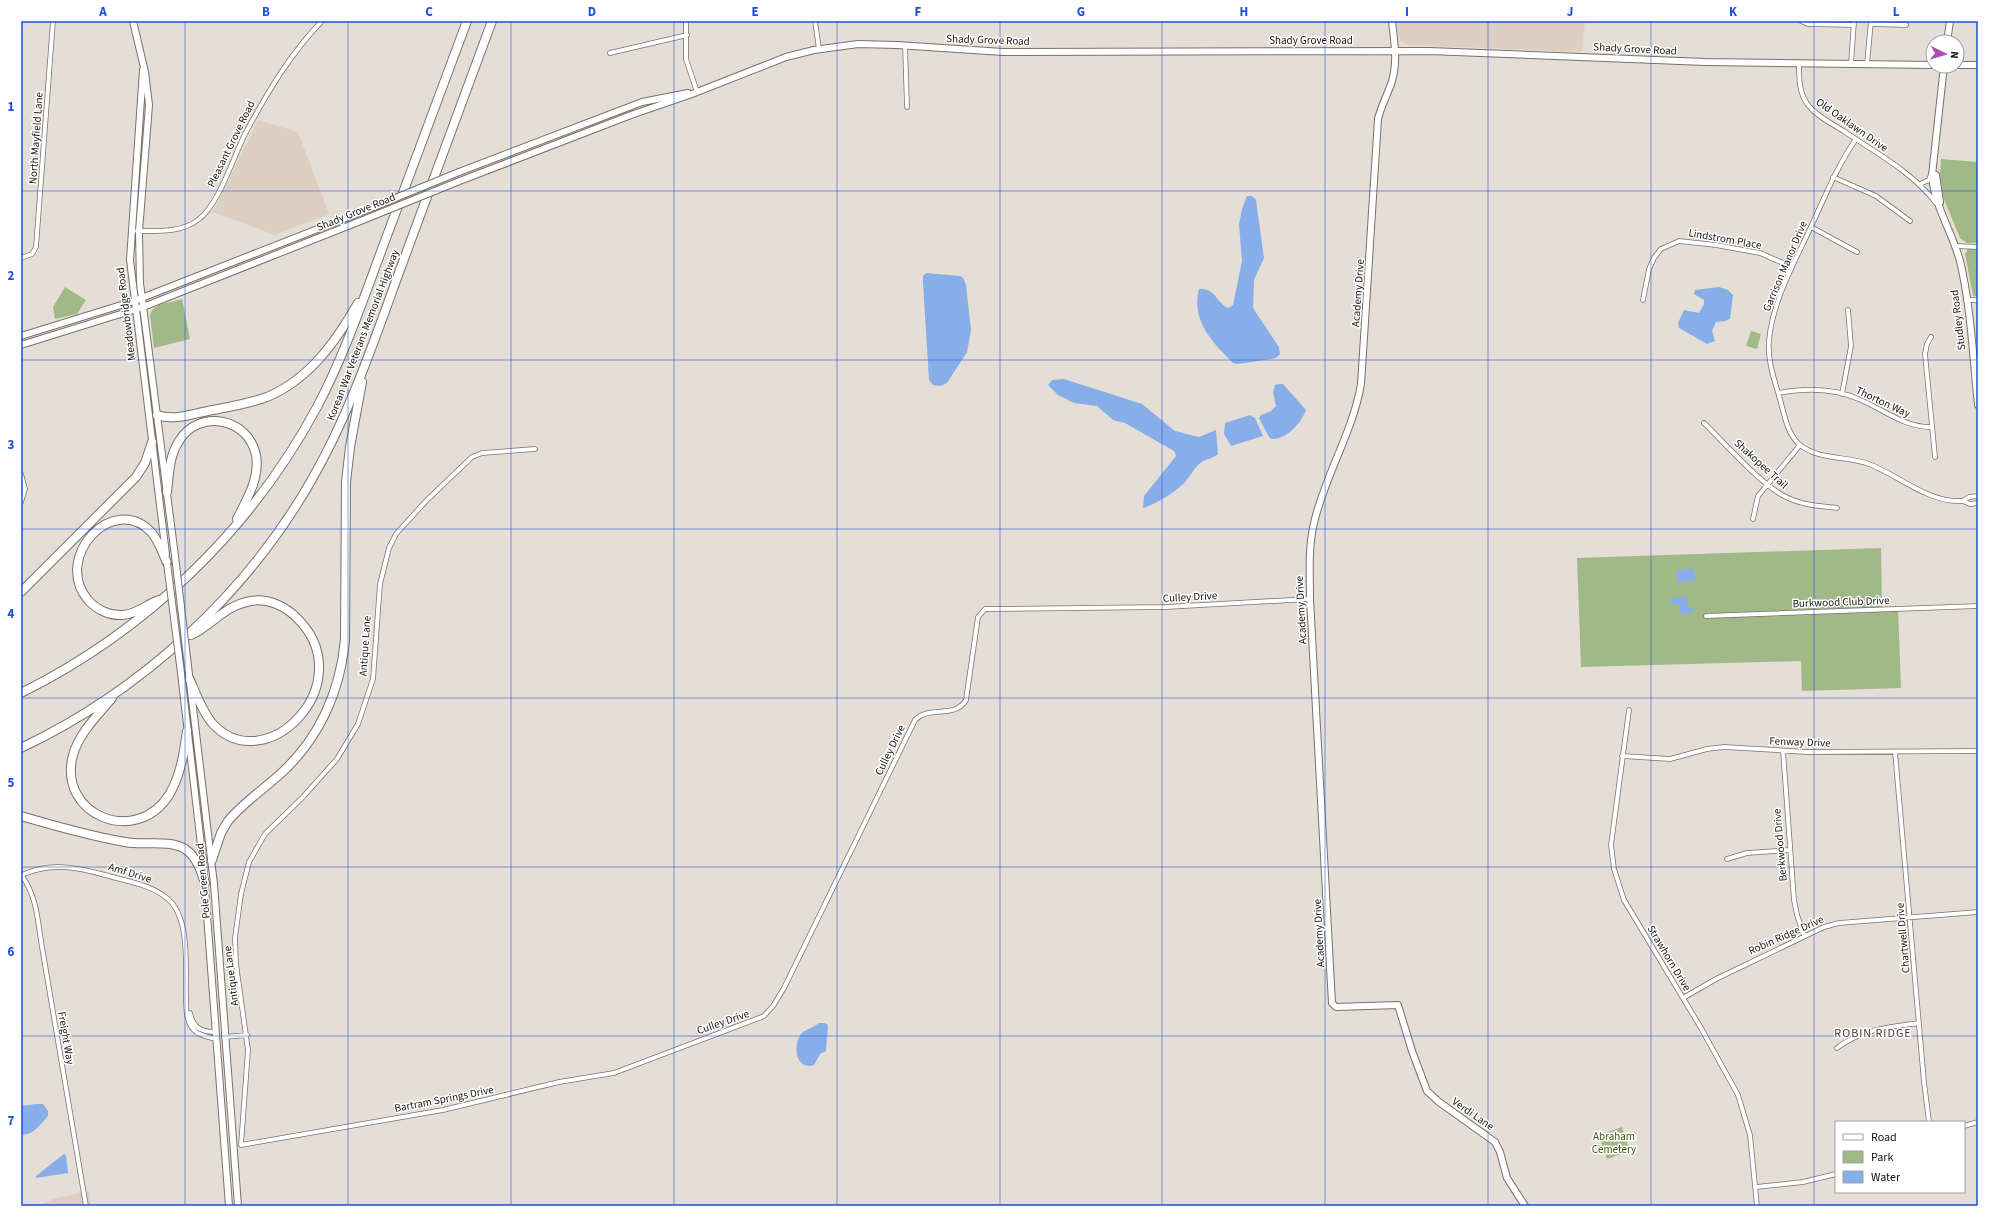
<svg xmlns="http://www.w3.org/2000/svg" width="1999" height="1227" viewBox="0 0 1999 1227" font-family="'Source Sans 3',sans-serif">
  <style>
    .built { fill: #ddd0c3 }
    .green { fill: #a0b986 }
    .water { fill: #87aee8 }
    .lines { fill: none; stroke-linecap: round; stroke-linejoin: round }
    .street-casing { stroke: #78726b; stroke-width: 5.5 }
    .secondary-casing { stroke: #78726b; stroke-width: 8 }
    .highway-casing { stroke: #78726b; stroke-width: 10 }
    .street { stroke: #fff; stroke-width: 4 }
    .secondary { stroke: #fff; stroke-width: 6 }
    .highway { stroke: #fff; stroke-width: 8 }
    .secondary-bridge-casing { stroke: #78726b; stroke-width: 8; stroke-linecap: butt }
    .secondary-bridge { stroke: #fff; stroke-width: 6 }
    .grid { fill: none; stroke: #1d4ed8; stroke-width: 1; stroke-opacity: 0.55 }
    .labels { text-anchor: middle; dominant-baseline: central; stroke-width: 3; stroke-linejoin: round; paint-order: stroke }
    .street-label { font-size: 11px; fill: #171412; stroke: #fff }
    .park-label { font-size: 11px; fill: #3b5611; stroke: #fff }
    .neighbourhood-label { font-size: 12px; letter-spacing: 1px; fill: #413b35; stroke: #fff }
    .neatline { fill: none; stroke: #1d4ed8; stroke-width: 1.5 }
    .grid-label { font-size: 13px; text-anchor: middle; font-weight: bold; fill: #1d4ed8 }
  </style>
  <rect width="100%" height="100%" fill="#e5ded6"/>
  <!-- built -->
  <path class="built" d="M 1397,21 L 1585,21 L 1582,52 L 1408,45 L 1401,42 L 1398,35 Z
    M 258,120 L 298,132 L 329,214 L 275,235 L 213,212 Z
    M 89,1191 L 91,1206 L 39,1206 L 53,1199 Z"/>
  <!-- green -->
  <path class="green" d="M 1941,159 L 1978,162 L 1978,243 L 1967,243 L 1960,238 L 1943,197 L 1940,175 Z
    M 1968,249 L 1978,249 L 1978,296 L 1973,296 L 1965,254 Z
    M 65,287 L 86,300 L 77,314 L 55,319 L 53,307 Z
    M 182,299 L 190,339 L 154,348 L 150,316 C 152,302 172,303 182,299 Z
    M 1751,331 L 1761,334 L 1757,349 L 1746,346 Z
    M 1881,548 L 1882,607 L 1898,607 L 1901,688 L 1802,691 L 1801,661 L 1581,667 L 1577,558 Z
    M 1622,1127 L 1630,1151 L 1607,1159 L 1599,1135 Z"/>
  <!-- water -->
  <path class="water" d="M 1247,196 L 1252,196 L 1256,200 L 1264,258 L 1254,280 L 1253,308 L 1279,347 L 1280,354 L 1276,358 L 1238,364 L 1233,363 C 1212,342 1191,321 1199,289 C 1214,287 1217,303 1228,308 L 1233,305 L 1242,261 L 1239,224 L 1242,209 Z
    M 926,273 L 960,276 L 963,278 L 966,285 L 971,330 L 967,352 L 947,383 L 940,386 L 933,385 L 929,380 L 923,283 L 923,276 Z
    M 1719,287 L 1728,290 L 1733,295 L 1730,319 L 1725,321 L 1716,322 L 1712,331 L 1715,341 L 1707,344 L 1679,328 L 1678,323 L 1684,310 L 1699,313 L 1704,304 L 1704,300 L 1694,294 L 1695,290 Z
    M 1064,379 L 1142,404 L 1175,431 L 1199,437 L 1216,430 L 1218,454 C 1212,459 1205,459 1199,464 C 1194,469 1190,476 1185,482 C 1176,492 1156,504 1143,508 L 1144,496 L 1176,456 L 1174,451 L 1125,423 L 1113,420 L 1097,406 L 1074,403 L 1058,395 L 1048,385 L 1052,380 Z
    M 1279,384 L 1283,384 L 1306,410 C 1302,422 1286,440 1272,439 L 1269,437 L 1259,418 L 1261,415 L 1271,411 L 1276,406 L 1273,392 L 1275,385 Z
    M 1250,415 L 1255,418 L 1263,436 L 1231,446 L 1224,434 L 1225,423 Z
    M 1694,569 L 1695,581 L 1677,582 L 1677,570 Z
    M 1687,597 L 1688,607 L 1693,607 L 1693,613 L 1679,614 L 1679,604 L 1671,605 L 1670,598 Z
    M 819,1023 L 825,1023 L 828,1025 L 826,1051 L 820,1054 L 814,1065 C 795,1071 792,1044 802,1033 C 805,1030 814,1027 819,1023 Z
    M 36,1104 L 43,1104 L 48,1111 L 48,1116 C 42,1123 32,1137 21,1134 L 21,1106 Z
    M 64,1154 L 66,1155 L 68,1173 L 36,1178 L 36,1176 Z"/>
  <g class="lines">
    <defs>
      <path id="street" d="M 686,21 L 686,59 L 697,92
        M 815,21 L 819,49
        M 1801,21 L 1808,24 L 1854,25
        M 1871,24 L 1906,25
        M 905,45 L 907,107
        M 610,53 L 687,35
        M 1799,64 C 1799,79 1799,93 1808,105 C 1817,117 1833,124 1845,132 C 1877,153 1913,173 1936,203
        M 1851,64 L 1854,21
        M 1867,64 L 1871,21
        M 1856,139 C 1836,168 1824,199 1809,231 C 1793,265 1772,303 1769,341 C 1767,362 1776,384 1781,403 C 1785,418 1788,434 1799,444 C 1817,460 1847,456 1869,464 C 1900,476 1928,503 1963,501
        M 1833,177 L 1876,196 L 1910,221
        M 1920,184 L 1929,180 L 1931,174
        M 1811,227 L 1857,252
        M 137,231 C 158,231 182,233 199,219 C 219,204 233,158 245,134 C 267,93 290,54 322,21
        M 1956,246 L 1978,247
        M 21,258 L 32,254 L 36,247 L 53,21
        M 1643,300 L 1649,269 L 1654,258 L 1661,249 L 1679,241 L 1716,245 L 1760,253 L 1792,267
        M 1966,300 L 1978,300
        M 1931,337 L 1927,344 L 1925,354 L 1935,457
        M 1779,393 C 1805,388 1835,388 1861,400 C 1884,410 1906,428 1932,427
        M 1842,394 L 1851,346 L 1848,310
        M 1704,423 C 1725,443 1761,485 1786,497 C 1802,505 1819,506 1837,508
        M 535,449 L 482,453 L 472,457 L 426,501 L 396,534 L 389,548 L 380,584 L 373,679 L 358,724 L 337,759 L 302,798 L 265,834 L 249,862 L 241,894 L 235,938 L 236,964 L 248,1050 L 241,1145 L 443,1110 L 559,1082 L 614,1073 L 764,1016 L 773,1006 L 784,988 L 915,720 C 929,705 955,719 966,700 L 978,617 L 985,609 L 1166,607 L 1310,599
        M 21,474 L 25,489 L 21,502
        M 1978,496 L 1969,497 L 1963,501 L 1970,504 L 1978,503
        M 1753,519 L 1758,496 L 1800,445
        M 1706,616 L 1978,606
        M 1629,710 L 1611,845 L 1614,869 L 1624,900 L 1701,1028 L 1738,1095 L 1750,1135 L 1757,1206
        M 1783,751 L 1794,900 L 1797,915 L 1804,935
        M 1895,752 L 1924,1082 L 1929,1122
        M 1622,756 L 1670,759 L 1707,749 L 1724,747 L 1808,752 L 1978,751
        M 1727,859 L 1747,853 L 1790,850
        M 21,874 C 38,899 37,919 42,947 L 86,1206
        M 22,875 C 50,862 76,867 105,875 C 125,881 151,884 168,899 C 191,919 185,969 186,998 C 186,1008 186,1022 194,1030 C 199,1036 209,1037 216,1039
        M 1683,998 L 1716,979 L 1824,927 L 1839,923 L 1978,912
        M 190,1013 C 193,1028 201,1032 216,1032
        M 224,1037 L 247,1035
        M 1837,1048 C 1862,1029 1889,1027 1919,1023
        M 1964,1126 L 1978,1122
        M 1756,1187 L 1803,1182 L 1836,1174"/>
      <path id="secondary" d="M 133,21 L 145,72 L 149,105 L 139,231 L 140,283 L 175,556
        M 1392,21 C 1394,41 1398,61 1392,81 C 1388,94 1381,106 1378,119 L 1361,384 C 1353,432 1325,475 1314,523 C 1308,548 1310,574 1310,599 L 1332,1003 L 1336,1007 L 1398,1005 L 1412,1051 L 1427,1091 L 1439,1102 L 1495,1142 L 1500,1152 L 1507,1178 L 1525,1206
        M 1947,42 L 1950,21
        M 1957,65 L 1978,65
        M 1944,66 L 1932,175 C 1934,206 1952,231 1960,261 C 1971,307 1973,358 1978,405
        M 143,70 L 130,260 L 166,554
        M 459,172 L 642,102 L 688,93
        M 1936,175 L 1940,202
        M 457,182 L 631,115 L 692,94 L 786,57 L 814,50 L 858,44 L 897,45 L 1003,52 L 1429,51 L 1705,62 L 1933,65
        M 21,336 L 134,301 L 366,210
        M 21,345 L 143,307 L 358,222
        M 188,666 L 214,884 L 238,1206
        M 181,673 L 203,862 L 229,1206"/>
      <path id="highway" d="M 157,415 C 174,421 191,414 208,411 C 228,407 248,404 267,397 C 310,379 336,341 358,303
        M 167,492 C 169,475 169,456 179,441 C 198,409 248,417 256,455 C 260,478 247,499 237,519
        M 21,592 L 136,477 L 145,463 L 152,442
        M 159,600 C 147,604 137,614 123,615 C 110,616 97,610 88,600 C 52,557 114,491 152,533 C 159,542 163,553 167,563
        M 190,680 C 196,694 202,711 212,723 C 265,782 363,683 297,618 C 285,606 268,598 251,601 C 223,606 213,625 191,635
        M 21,693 C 146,631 251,530 317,407 C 345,354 364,297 385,241 C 412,167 440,94 467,21
        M 112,698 C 98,715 79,733 73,755 C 57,815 136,847 169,795 C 181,775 184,752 187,731
        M 21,748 C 141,691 245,596 311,481 C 348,417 372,347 397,278 C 429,193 460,107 492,21
        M 21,816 C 55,826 90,836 125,842 C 144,846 168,839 185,849 C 197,857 201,871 205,883
        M 212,860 L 221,833 L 228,821 C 242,804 261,791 278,776 C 318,741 340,693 345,640 L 346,482 L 350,447 L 362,382"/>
    </defs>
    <!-- street casing -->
    <use href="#street" class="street-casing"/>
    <!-- secondary casing -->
    <use href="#secondary" class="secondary-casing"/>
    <!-- highway casing -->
    <use href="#highway" class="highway-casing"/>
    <!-- street -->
    <use href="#street" class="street"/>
    <!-- secondary -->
    <use href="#secondary" class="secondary"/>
    <!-- highway -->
    <use href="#highway" class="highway"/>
    <defs>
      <path id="secondary-bridge" d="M 366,210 L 459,172
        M 358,222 L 457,182
        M 175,556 L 188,666
        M 167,563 L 181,673"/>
    </defs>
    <!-- secondary-bridge casing -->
    <use href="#secondary-bridge" class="secondary-bridge-casing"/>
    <!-- secondary-bridge -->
    <use href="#secondary-bridge" class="secondary-bridge"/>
  </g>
  <!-- grid -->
  <path class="grid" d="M 185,21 L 185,1206M 348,21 L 348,1206M 511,21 L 511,1206M 674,21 L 674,1206M 837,21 L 837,1206M 1000,21 L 1000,1206M 1162,21 L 1162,1206M 1325,21 L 1325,1206M 1488,21 L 1488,1206M 1651,21 L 1651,1206M 1814,21 L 1814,1206M 21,191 L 1978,191M 21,360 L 1978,360M 21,529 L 1978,529M 21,698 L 1978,698M 21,867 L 1978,867M 21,1036 L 1978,1036"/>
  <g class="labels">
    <!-- street labels -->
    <g class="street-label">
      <text transform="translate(988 40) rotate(2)">Shady Grove Road</text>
      <text x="1311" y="40">Shady Grove Road</text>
      <text transform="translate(1635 49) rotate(3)">Shady Grove Road</text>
      <text transform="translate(1852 125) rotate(35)">Old Oaklawn Drive</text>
      <text transform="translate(36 138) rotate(-86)">North Mayfield Lane</text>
      <text transform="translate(231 144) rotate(-64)">Pleasant Grove Road</text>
      <text transform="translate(356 212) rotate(-22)">Shady Grove Road</text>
      <text transform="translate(1725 239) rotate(10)">Lindstrom Place</text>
      <text transform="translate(1785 266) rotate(-67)">Garrison Manor Drive</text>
      <text transform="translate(1358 293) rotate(-86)">Academy Drive</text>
      <text transform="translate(126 314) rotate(-97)">Meadowbridge Road</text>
      <text transform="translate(1958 320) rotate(-97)">Studley Road</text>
      <text transform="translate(363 335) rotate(-69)">Korean War Veterans Memorial Highway</text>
      <text transform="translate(1883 402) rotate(25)">Thorton Way</text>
      <text transform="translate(1761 464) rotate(42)">Shakopee Trail</text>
      <text transform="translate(1190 597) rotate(-3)">Culley Drive</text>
      <text transform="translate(1841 602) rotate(-2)">Burkwood Club Drive</text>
      <text transform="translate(1301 610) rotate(-93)">Academy Drive</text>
      <text transform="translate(365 646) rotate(-86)">Antique Lane</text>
      <text transform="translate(1800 742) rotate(2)">Fenway Drive</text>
      <text transform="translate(890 750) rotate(-64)">Culley Drive</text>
      <text transform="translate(1780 845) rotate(-95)">Berkwood Drive</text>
      <text transform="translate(130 873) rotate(17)">Amf Drive</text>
      <text transform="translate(203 881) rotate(-95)">Pole Green Road</text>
      <text transform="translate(1319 933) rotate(-93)">Academy Drive</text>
      <text transform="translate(1786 935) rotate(-24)">Robin Ridge Drive</text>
      <text transform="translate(1903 938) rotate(-95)">Chartwell Drive</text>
      <text transform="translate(1669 958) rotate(59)">Strawhorn Drive</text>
      <text transform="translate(231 976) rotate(-97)">Antique Lane</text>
      <text transform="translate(723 1022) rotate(-19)">Culley Drive</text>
      <text transform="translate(66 1038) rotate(80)">Freight Way</text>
      <text transform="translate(444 1099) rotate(-11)">Bartram Springs Drive</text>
      <text transform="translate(1473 1114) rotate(35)">Verdi Lane</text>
    </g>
    <!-- park labels -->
    <g class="park-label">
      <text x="1614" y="1136">Abraham<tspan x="1614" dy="13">Cemetery</tspan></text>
    </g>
    <!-- neighbourhood labels -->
    <g class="neighbourhood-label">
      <text x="1873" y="1033">ROBIN RIDGE</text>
    </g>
  </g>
  <!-- border -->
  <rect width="1999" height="1227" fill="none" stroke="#ffffff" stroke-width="44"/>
  <!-- legend -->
  <rect x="1835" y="1121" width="130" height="72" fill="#ffffff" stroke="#a2a1a0"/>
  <rect x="1843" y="1134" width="20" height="6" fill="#ffffff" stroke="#a2a1a0"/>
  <text x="1871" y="1141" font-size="12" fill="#171412">Road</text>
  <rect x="1843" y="1151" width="20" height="12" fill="#a0b986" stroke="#a2a1a0"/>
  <text x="1871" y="1161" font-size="12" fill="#171412">Park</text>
  <rect x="1843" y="1171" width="20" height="12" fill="#87aee8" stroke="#a2a1a0"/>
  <text x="1871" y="1181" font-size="12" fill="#171412">Water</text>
  <!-- north arrow -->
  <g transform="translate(1945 54) rotate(95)"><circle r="19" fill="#ffffff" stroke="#a2a1a0"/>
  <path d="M0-3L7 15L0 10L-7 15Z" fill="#af4cb3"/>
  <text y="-6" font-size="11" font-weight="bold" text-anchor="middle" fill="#171412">N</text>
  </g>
  <rect x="22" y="22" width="1955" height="1183" class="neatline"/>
  <g class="grid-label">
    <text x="103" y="16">A</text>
    <text x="266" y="16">B</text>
    <text x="429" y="16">C</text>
    <text x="592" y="16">D</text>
    <text x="755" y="16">E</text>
    <text x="918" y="16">F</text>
    <text x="1081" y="16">G</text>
    <text x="1244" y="16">H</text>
    <text x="1407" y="16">I</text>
    <text x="1570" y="16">J</text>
    <text x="1733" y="16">K</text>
    <text x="1896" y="16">L</text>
    <text x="11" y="111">1</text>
    <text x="11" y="280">2</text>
    <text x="11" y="449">3</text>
    <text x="11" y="618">4</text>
    <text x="11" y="787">5</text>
    <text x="11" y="956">6</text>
    <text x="11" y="1125">7</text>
  </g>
</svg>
